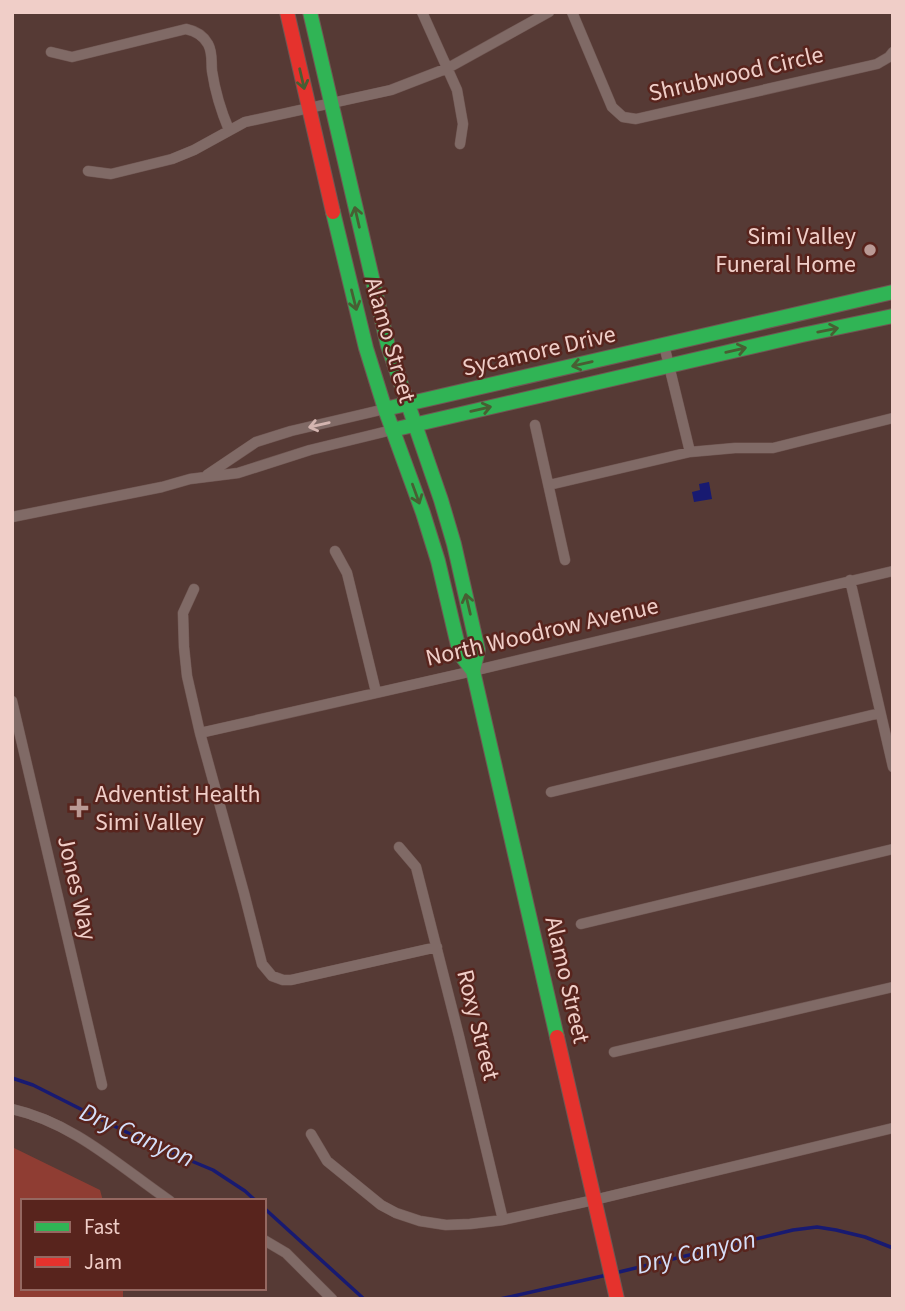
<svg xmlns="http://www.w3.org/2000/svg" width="905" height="1311" viewBox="0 0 905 1311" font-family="'Source Sans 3',sans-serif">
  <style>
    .green { fill: #8f3d33 }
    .water { fill: #181a71 }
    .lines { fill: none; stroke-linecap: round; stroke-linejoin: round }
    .stream { stroke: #181a71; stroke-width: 3.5 }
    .street-casing { stroke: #705753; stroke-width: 11 }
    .fast-casing { stroke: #705753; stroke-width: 16 }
    .jam-casing { stroke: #705753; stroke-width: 16 }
    .street { stroke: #806a66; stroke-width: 10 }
    .fast { stroke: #30b455; stroke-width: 14 }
    .jam { stroke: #e5322d; stroke-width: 14 }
    .oneway { stroke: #485e33 }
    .oneway2 { stroke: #d4b5b0 }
    .poi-dot { fill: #ba9a95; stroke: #58241d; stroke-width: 2.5 }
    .labels { text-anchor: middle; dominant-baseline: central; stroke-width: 5; stroke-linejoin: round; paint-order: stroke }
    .street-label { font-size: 24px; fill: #f0cec8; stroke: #58241d }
    .poi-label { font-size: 24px; fill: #f0cec8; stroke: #58241d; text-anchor: end }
    .water-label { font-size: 26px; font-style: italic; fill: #d5dff9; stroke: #58241d }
  </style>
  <rect width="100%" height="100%" fill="#563a35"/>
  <!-- green -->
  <path class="green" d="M 12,1147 L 100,1190 L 103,1201 L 23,1201 L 23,1288 L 123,1288 L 123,1299 L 12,1299 Z"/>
  <!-- water -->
  <path class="water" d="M 709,482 L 712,499 L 694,502 L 692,492 L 700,490 L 699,484 Z"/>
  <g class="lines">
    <!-- stream -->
    <path class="stream" d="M 12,1078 L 33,1085 L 146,1142 L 213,1170 L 245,1191 L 256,1201
      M 264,1208 L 364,1299
      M 615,1273 L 793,1230 L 817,1227 L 836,1230 L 865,1237 L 893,1248
      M 500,1299 L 607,1275"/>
    <defs>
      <path id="street" d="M 422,12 L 457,90 L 463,124 L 460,144
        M 572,12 L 612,107 L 623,117 L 636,119 L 877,64 L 889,57 L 893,52
        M 51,52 L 72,57 L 186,29 C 196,31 203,35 208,44 C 213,53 211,62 212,71 C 215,91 221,111 229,130
        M 88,171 L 111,174 L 172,159 L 194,150 L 245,122 L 391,90 L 448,68 L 549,12
        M 664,345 L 690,452
        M 535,425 L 565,560
        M 207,475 L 256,442 L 291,431 L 385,409
        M 549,485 L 690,452 L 735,448 L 773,448 L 893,418
        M 12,517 L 162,487 L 190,479 L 238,473 L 310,450 L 392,430
        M 335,551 L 347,573 L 376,692
        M 850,580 L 893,767
        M 194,589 L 183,613 L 184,647 L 187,676 L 200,733 L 244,893 L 262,964 L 272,976 L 283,980 L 291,980 L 437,947
        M 12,701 L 102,1085
        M 200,733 L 473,671 L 893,571
        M 551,792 L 880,713
        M 399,847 L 416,867 L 459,1036 L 503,1220
        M 581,924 L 893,849
        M 614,1052 L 893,987
        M 12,1109 C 74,1123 119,1166 170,1201
        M 311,1134 L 327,1161 L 381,1205 L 396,1213 L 420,1221 L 446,1225 L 470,1224 L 503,1220 L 594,1200 L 893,1128
        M 264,1240 L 286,1253 L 332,1299"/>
      <path id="fast" d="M 310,12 L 388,346 L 441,500 L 454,544 L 478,650 L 473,671
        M 333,212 L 366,348 L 385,409 L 423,513 L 438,561 L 460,654 L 473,671 L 557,1037
        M 385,409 L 893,292
        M 392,430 L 802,335 L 893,316"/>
      <path id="jam" d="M 287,12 L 333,212
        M 557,1037 L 617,1299"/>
    </defs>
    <!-- street casing -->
    <use href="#street" class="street-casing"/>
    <!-- fast casing -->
    <use href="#fast" class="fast-casing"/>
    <!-- jam casing -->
    <use href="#jam" class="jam-casing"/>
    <!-- street -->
    <use href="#street" class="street"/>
    <!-- fast -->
    <use href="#fast" class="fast"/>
    <!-- jam -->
    <use href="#jam" class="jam"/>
  </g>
  <!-- one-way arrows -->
  <defs><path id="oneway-shaft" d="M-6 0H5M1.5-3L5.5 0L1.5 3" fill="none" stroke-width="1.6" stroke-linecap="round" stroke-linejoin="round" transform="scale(1.75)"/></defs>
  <g class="oneway">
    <use href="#oneway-shaft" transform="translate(302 79) rotate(77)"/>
    <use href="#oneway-shaft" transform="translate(357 217) rotate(-103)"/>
    <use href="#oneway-shaft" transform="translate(354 300) rotate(76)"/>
    <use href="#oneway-shaft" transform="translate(828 330) rotate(-11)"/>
    <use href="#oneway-shaft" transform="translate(736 350) rotate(-13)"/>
    <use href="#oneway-shaft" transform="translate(582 364) rotate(167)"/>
    <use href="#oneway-shaft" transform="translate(481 409) rotate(-13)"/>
    <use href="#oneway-shaft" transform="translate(416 494) rotate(70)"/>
    <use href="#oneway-shaft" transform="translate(468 604) rotate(-103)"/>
  </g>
  <use class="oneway2" href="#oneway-shaft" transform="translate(319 425) rotate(167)"/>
  <!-- markers -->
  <g class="poi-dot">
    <circle cx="870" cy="250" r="7"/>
    <path d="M75.5 797.5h7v7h7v7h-7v7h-7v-7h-7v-7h7z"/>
  </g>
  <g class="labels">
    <!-- street labels -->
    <g class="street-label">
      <text transform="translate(736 74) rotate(-13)">Shrubwood Circle</text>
      <text transform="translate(390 340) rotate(74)">Alamo Street</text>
      <text transform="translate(539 351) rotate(-13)">Sycamore Drive</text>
      <text transform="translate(542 632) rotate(-13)">North Woodrow Avenue</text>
      <text transform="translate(77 888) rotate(77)">Jones Way</text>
      <text transform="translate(567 980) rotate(77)">Alamo Street</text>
      <text transform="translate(478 1025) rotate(76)">Roxy Street</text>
    </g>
    <!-- poi labels -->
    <g class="poi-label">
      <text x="856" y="236">Simi Valley<tspan x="856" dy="28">Funeral Home</tspan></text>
      <text x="95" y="794" text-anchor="start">Adventist Health<tspan x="95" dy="28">Simi Valley</tspan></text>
    </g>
    <!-- water labels -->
    <g class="water-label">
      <text transform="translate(137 1135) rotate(24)">Dry Canyon</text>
      <text transform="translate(696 1252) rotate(-13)">Dry Canyon</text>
    </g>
  </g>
  <!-- border -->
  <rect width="905" height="1311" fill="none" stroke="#f0cec8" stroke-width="28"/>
  <!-- legend -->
  <rect x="21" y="1199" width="245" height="91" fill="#58241d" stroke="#956861" stroke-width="2"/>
  <rect x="35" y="1222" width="35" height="10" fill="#30b455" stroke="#956861" stroke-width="2"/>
  <text x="84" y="1234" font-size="21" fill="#f0cec8">Fast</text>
  <rect x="35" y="1257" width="35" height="10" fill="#e5322d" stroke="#956861" stroke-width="2"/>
  <text x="84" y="1269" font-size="21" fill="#f0cec8">Jam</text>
</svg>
